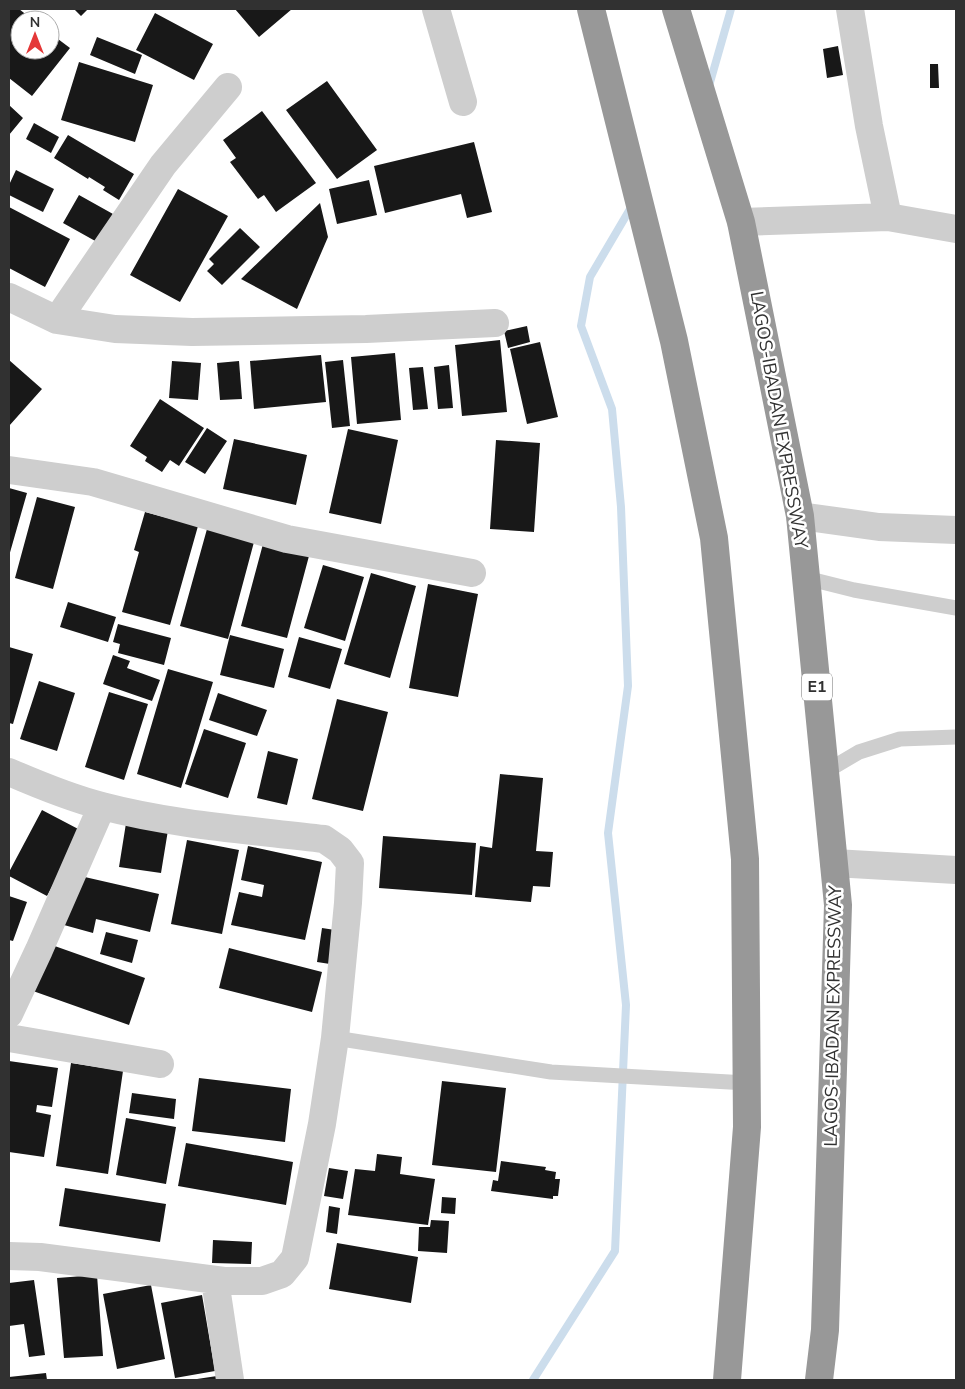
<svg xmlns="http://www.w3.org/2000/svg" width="965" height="1389" viewBox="0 0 965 1389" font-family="'Nunito Sans',sans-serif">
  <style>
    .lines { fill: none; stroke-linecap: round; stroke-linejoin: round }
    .stream { stroke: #ccddec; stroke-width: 8 }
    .building { fill: #181818 }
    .lane { stroke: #cecece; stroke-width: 15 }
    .street { stroke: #cecece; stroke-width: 28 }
    .highway { stroke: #989898; stroke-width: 28 }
    .labels { text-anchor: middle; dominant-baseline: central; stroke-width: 5; stroke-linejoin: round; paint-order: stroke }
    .shield { fill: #fff; stroke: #6f6f6f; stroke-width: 1 }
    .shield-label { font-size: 16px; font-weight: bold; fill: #313131 }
    .street-label { font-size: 18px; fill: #313131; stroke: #fff }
  </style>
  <rect width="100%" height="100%" fill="#fff"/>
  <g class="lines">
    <!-- stream -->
    <path class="stream" d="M 709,86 L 731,9
      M 533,1380 L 615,1251 L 626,1005 L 608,833 L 628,686 L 621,507 L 612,409 L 581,326 L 590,277 L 633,204"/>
  </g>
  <!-- building -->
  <path class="building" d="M 9,9 L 19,9 L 33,20 L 20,20 L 20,50 L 50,50 L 50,33 L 70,48 L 32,96 L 9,78 Z
    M 74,9 L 88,9 L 81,16 Z
    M 235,9 L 292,9 L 259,37 Z
    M 155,13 L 213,44 L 194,80 L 136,50 Z
    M 97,37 L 142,55 L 135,74 L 90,55 Z
    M 838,46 L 843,75 L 827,78 L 823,49 Z
    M 79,62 L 153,85 L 135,142 L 61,120 Z
    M 930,64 L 938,64 L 939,88 L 930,88 Z
    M 327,81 L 377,150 L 337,179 L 286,110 Z
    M 9,105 L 23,118 L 9,135 Z
    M 262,111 L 316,183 L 276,212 L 264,195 L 258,199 L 230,162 L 236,158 L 223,140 Z
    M 34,123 L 59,137 L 51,153 L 26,139 Z
    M 68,135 L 134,174 L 119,200 L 103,190 L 105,187 L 89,177 L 88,179 L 54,158 Z
    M 474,142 L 492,212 L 467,218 L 461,194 L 385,213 L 374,166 Z
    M 16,170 L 54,189 L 43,212 L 9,195 L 9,185 Z
    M 369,180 L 377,215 L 337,224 L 329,189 Z
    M 178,189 L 228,216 L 180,302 L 130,275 Z
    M 79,195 L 113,214 L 97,242 L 63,223 Z
    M 320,203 L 328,237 L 297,309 L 241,279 Z
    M 9,207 L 70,239 L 45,287 L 9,268 Z
    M 240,228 L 260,247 L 222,285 L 207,271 L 214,264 L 209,259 Z
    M 527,326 L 530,342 L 508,348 L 504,331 Z
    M 500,340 L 507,412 L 462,416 L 455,345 Z
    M 540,342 L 558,417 L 527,424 L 510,349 Z
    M 395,353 L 401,420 L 357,424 L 351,357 Z
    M 321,355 L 326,402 L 254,409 L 250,361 Z
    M 9,360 L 42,389 L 9,426 Z
    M 343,360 L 350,426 L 332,428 L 325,362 Z
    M 172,361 L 201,363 L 198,400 L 169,398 Z
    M 239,361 L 242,399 L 220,400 L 217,363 Z
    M 449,365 L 453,408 L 438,409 L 434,367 Z
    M 423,367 L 428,409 L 413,410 L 409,368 Z
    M 160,399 L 204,428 L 179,466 L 170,460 L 162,472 L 145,461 L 147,457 L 130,446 Z
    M 207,428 L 227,441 L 205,474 L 185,462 Z
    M 348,429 L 398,440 L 381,524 L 329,513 Z
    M 234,439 L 307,455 L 296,505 L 223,489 Z
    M 496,440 L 540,443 L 534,532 L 490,529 Z
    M 9,488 L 27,493 L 9,556 Z
    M 37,497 L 75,507 L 53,589 L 15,578 Z
    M 145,512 L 198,526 L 170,625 L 122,612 L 139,552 L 134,550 Z
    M 207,529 L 254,542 L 228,639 L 180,626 Z
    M 263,544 L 309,556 L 287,638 L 241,626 Z
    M 323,565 L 364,577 L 345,641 L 304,628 Z
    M 371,573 L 416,586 L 390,678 L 344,664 Z
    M 428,584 L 478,594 L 458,697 L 409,688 Z
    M 68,602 L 116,617 L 108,642 L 60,627 Z
    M 118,624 L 171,638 L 164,665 L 118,653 L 120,644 L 113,642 Z
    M 230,635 L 284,649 L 274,688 L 220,675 Z
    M 299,637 L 342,649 L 330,689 L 288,677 Z
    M 9,647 L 33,654 L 13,724 L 9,723 Z
    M 113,655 L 130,661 L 127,668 L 160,680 L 152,701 L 103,684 Z
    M 168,669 L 213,682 L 181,788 L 137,774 Z
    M 39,681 L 75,693 L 57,751 L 20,739 Z
    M 109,692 L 148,704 L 124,780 L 85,767 Z
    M 218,693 L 267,710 L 257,736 L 209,720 Z
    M 337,699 L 388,712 L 363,811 L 312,799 Z
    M 204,729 L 246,743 L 228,798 L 185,784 Z
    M 268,751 L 298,759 L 287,805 L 257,798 Z
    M 500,774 L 543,778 L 536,851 L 553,852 L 550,887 L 533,886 L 531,902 L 475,897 L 480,846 L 492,848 Z
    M 42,810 L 82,831 L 47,896 L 9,876 L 9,872 Z
    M 127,817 L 169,824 L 161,873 L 119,867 Z
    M 383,836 L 476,843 L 472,895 L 379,888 Z
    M 187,840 L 239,850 L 222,934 L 171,924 Z
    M 248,846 L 322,862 L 305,940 L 231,925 L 239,892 L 262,897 L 264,885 L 241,880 Z
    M 76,875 L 159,894 L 150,932 L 96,919 L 93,933 L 64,925 Z
    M 9,896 L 27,902 L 13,941 L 9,940 Z
    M 322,928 L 335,930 L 330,964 L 317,962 Z
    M 106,932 L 138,940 L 132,963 L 100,954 Z
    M 49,944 L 145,978 L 129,1025 L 33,991 Z
    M 229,948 L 322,972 L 312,1012 L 219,988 Z
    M 9,1061 L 58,1068 L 52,1107 L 37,1105 L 36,1112 L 51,1115 L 44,1157 L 9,1152 Z
    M 71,1063 L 123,1071 L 108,1174 L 56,1166 Z
    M 199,1078 L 291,1089 L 285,1142 L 192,1131 Z
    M 442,1081 L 506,1088 L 496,1172 L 432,1165 Z
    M 132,1093 L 176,1099 L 174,1119 L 129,1113 Z
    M 126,1118 L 176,1127 L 166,1184 L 116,1175 Z
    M 186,1143 L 293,1162 L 286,1205 L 178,1186 Z
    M 377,1154 L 402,1157 L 400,1174 L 435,1179 L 428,1225 L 348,1215 L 355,1169 L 375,1171 Z
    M 501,1161 L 546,1167 L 545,1170 L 556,1172 L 555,1179 L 560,1179 L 558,1196 L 553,1196 L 553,1199 L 491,1191 L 493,1180 L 498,1181 Z
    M 329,1168 L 348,1171 L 343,1199 L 324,1196 Z
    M 65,1188 L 166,1204 L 160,1242 L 59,1226 Z
    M 442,1197 L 456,1198 L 455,1214 L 441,1213 Z
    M 329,1206 L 340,1208 L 337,1234 L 326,1232 Z
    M 431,1220 L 449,1221 L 447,1253 L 418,1251 L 419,1227 L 430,1227 Z
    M 213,1240 L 252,1242 L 251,1264 L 212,1263 Z
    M 337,1243 L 418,1257 L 411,1303 L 329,1289 Z
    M 97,1275 L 103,1356 L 64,1358 L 57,1278 Z
    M 34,1280 L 45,1355 L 29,1357 L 24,1324 L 9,1326 L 9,1283 Z
    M 151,1285 L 165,1359 L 117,1369 L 103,1294 Z
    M 202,1295 L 215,1371 L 175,1378 L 161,1303 Z
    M 46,1373 L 47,1380 L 9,1380 L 9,1377 Z
    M 217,1376 L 217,1380 L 197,1380 L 197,1379 Z"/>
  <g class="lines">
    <!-- lane -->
    <path class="lane" d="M 806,578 L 854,590 L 956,608
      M 825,772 L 859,752 L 900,739 L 956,737
      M 335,1038 L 551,1072 L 747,1083"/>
    <!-- street -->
    <path class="street" d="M 436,9 L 463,102
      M 888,217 L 956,229
      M 741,222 L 888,217 L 869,126 L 850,9
      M 9,297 L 57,320 L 115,329 L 192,332 L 366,329 L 495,323
      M 57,320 L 163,165 L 228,87
      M 9,470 L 93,482 L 287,539 L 472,573
      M 800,516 L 879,527 L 956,530
      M 9,772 C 39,785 70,798 102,806 C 174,825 250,830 324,839 L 340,850 L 350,863 L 348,903 L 335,1038 L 322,1124 L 295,1258 L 282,1274 L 262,1281 L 224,1281 L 40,1257 L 9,1256
      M 834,863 L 956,870
      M 9,1014 L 39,950 L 102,806
      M 9,1038 L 160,1064
      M 215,1280 L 230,1380"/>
    <!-- highway -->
    <path class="highway" d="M 591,9 L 674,341 L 714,538 L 745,859 L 747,1127 L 727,1380
      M 676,9 L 741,222 L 800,516 L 838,905 L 825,1330 L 819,1380"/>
  </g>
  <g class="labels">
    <!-- shield labels -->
    <rect class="shield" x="802" y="673.5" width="30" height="27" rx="4"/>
    <g class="shield-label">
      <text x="817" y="687">E1</text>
    </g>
    <!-- street labels -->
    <g class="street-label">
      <text transform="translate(779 420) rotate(80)">LAGOS-IBADAN EXPRESSWAY</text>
      <text transform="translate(833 1016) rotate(-89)">LAGOS-IBADAN EXPRESSWAY</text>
    </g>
  </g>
  <!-- border -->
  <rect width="965" height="1389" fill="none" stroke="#313131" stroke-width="20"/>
  <!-- north arrow -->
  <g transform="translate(35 35)"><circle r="24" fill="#ffffff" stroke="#adadad"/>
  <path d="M0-4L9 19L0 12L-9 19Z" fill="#e43737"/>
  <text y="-8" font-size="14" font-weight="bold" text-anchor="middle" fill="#313131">N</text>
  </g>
</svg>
